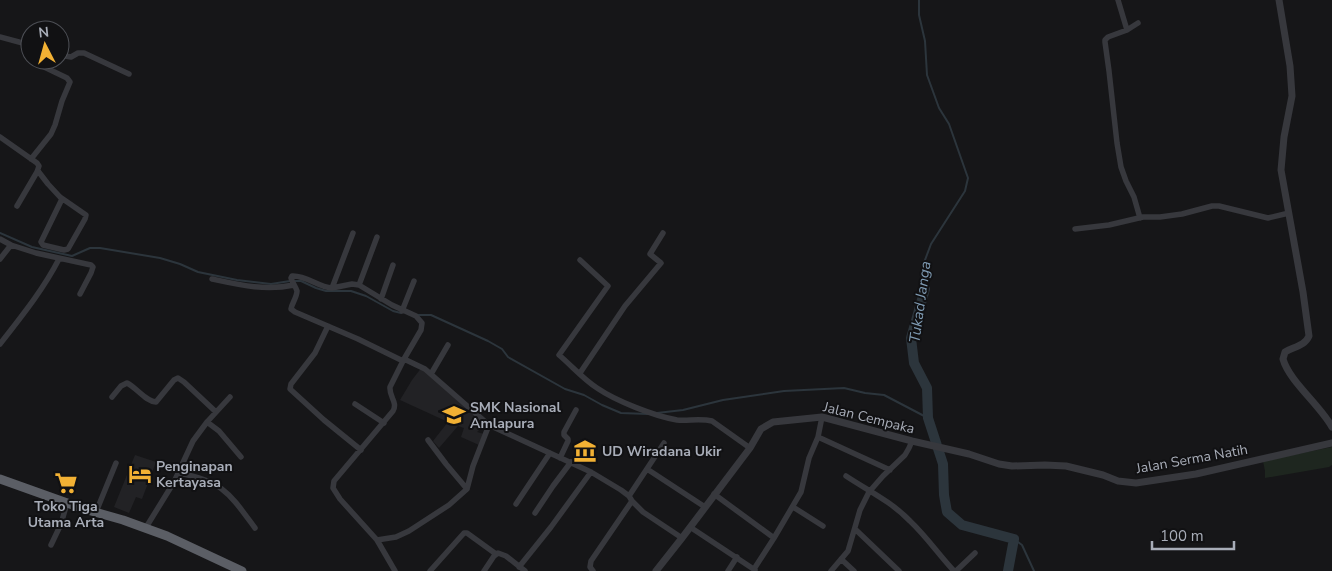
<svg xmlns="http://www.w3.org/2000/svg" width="1332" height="571" viewBox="0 0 1332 571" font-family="'Nunito Sans',sans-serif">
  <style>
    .built { fill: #222225 }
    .green { fill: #1e261f }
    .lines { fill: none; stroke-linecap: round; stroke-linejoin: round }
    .stream { stroke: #2c353c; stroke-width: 2 }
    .river { stroke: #2c353c; stroke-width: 10 }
    .minor { stroke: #37383d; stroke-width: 5.5 }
    .tertiary { stroke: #37383d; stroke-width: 7 }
    .trunk { stroke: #5b5e65; stroke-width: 9 }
    .labels { text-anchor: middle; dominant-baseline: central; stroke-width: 4; stroke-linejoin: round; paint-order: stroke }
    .poi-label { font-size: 14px; font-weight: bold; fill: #a8adb8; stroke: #111113; text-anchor: start }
    .street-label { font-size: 14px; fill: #a8adb8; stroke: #111113 }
    .water-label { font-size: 15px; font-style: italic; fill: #7f9bb3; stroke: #111113 }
  </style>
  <rect width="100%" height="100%" fill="#161618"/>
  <!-- built -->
  <path class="built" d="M 422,367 L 485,424 L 477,432 L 484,434 L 479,445 L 461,437 L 464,428 L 458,426 L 439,448 L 433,441 L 448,422 L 400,400 L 412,380 Z
    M 135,455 L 156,462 L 142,499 L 136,497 L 129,513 L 114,507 Z"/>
  <!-- green -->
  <path class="green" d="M 1332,447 L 1332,465 L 1329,467 L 1265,478 L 1265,471 L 1263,461 Z"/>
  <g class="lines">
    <!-- stream -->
    <path class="stream" d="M 919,0 L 919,15 L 925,41 L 927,75 L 939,108 L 949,124 L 968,178 L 965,191 L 931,244 L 922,268 L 925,289
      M 0,233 L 32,247 L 72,256 L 90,248 L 100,248 L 160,258 L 180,264 L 198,272 L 237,280 L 271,284 L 290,281
      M 295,281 L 301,281 L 316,288 L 326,291 L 351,291 L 366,296 L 393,311 L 401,313
      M 418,315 L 431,315 L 488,341 L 502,349 L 508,357 L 565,389 L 584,395 L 602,405 L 621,413 L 648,414
      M 657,413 L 683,410 L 723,400 L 784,391 L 844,388 L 865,393 L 884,395 L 928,418
      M 1014,539 L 1022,545 L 1034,571"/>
    <!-- river -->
    <path class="river" d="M 925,289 L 911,338 L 914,363 L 927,388 L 928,418 L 943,464 L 944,495 L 947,512 L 962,525 L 1014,539 L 1008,571"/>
    <!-- minor -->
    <path class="minor" d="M 1118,0 L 1127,30
      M 1138,23 L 1127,30 L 1108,37 L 1105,40 L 1105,42 L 1109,71 L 1117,143 L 1121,167 L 1126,181 L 1134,197 L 1140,218
      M 0,37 L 30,45
      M 60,55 L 71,57 L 78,53 L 84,53 L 129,74
      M 0,137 L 37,163 L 39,166 L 37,172 L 17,206
      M 31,159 L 51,134 L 55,125 L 62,101 L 70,82 L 67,78 L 40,65
      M 38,171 L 48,184 L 60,197 L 86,215 L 85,219 L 68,249 L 64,250 L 43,245 L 41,242 L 62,199
      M 1075,229 L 1109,225 L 1143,217 L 1160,217 L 1182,214 L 1212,206 L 1219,206 L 1268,218 L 1289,213
      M 353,233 L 332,288 L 352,284 L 359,285 L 392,305 L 416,316 L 422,323 L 421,330 L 404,359 L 390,387 C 389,397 398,402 393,411 L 334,481 L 333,488 L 340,499 L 377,540 L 395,571
      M 0,239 L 11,245
      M 0,259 L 11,245 L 36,253 L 91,265 L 93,267 L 91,273 L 80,294
      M 580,260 L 608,286 L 559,355 C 572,366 583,379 597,388 C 616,401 654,416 677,420 C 689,421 700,418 712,421 L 750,448
      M 212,279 C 240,285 265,291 294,285
      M 359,285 L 377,237
      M 332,288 C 318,287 306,275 292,276 L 291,278 C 292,282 296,287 297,291 C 297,297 292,303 291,309 L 295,312 L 358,339 L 403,361
      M 381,299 L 393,265
      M 402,311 L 414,281
      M 328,326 L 315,353 L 291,384 L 290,389 L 324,420 L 361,450
      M 0,344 C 21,317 43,290 59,259
      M 404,359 L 425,369 L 489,425 L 591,472 L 621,490 L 629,496 L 632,501 L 643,512 L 682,538
      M 580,373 L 625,306 L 661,263 L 650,254 L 663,233
      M 431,374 L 448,345
      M 112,397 L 121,386 L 127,383 C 137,388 145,401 156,402 L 174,380 L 178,378 L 184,382 L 216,412
      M 355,404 L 384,423
      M 207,422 L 219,431 L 241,457
      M 818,437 L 890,470
      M 428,440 L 446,464 L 467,489
      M 560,458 L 568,441 L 568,439 L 564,435 L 564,432 L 576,410
      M 647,469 L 705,507
      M 178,473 C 223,481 229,493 255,528
      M 846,476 C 867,490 892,502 910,521 C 926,536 939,555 954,571
      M 714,494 L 774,538
      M 629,496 L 664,443
      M 516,504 L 550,453
      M 793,507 L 823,526
      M 96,512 L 116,463
      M 535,513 L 553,486 L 571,462
      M 690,527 L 755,570
      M 145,529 L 174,482 L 193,441 L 207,422 L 230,397
      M 855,529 L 899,571
      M 377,540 L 396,537 L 409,531 L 449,505 L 467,489 L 473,466 L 489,425
      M 51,545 L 61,524 L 67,503
      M 841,559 L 854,571
      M 519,567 L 551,527 L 591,472
      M 754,569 L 774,538 L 801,492 L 809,458 L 818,437 L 822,417
      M 430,571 L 464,533 L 467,533 L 496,554
      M 484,571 L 494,556 L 498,553 L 506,556 L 525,571
      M 593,571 L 590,567 L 591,561 L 632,501
      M 728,571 L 737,557
      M 831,571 L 848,551 L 860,510 L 869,492 L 883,476 L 905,455 L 909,448 L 912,441
      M 956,571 L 975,553"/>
    <!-- tertiary -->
    <path class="tertiary" d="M 1279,0 L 1290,66 L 1292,96 L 1284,137 L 1281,170 L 1303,292 L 1309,336 C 1305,346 1293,347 1285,352 L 1283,359 C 1289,381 1320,405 1332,427
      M 656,571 L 682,538 L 750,448 L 761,429 L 773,422 L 822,417 L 912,441 L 969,454 L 999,464 L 1012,466 L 1045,465 L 1066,466 L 1103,475 L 1118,481 L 1136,483 L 1196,474 L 1332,443"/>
    <!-- trunk -->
    <path class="trunk" d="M 0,479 L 84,509 L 123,520 L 167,536 L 242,571"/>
  </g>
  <!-- icons -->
  <defs>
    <symbol id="school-bare" viewBox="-9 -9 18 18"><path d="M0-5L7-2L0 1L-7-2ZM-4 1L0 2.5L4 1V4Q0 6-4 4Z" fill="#f2b134" stroke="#111113" stroke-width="2.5" paint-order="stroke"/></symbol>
    <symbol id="museum-bare" viewBox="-9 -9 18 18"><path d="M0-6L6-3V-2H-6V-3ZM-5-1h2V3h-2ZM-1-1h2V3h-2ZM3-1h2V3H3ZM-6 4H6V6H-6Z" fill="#f2b134" stroke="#111113" stroke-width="2.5" paint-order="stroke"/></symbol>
    <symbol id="hotel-bare" viewBox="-9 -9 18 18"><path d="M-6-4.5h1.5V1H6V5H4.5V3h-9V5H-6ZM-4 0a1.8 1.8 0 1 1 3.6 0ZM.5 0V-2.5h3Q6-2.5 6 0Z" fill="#f2b134" stroke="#111113" stroke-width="2.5" paint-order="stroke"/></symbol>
    <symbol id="supermarket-bare" viewBox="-9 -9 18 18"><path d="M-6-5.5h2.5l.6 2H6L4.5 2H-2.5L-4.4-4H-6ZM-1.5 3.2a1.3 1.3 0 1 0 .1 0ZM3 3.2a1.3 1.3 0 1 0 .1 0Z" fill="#f2b134" stroke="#111113" stroke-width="2.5" paint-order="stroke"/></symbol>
  </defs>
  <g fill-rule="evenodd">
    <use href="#school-bare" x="438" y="399" width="32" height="32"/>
    <use href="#museum-bare" x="569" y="435" width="32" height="32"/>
    <use href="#hotel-bare" x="124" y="458" width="32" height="32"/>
    <use href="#supermarket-bare" x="50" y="467" width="32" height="32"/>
  </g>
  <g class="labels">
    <!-- poi labels -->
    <g class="poi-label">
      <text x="470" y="407">SMK Nasional<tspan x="470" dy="16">Amlapura</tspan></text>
      <text x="602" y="451">UD Wiradana Ukir</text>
      <text x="156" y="466">Penginapan<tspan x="156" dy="16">Kertayasa</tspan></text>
      <text x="66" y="506" text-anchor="middle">Toko Tiga<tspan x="66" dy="16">Utama Arta</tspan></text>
    </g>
    <!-- street labels -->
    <g class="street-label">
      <text transform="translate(869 418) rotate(14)">Jalan Cempaka</text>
      <text transform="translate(1192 459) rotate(-10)">Jalan Serma Natih</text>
    </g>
    <!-- water labels -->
    <g class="water-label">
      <text transform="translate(920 302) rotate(-82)">Tukad Janga</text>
    </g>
  </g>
  <!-- north arrow -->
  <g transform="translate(45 45) rotate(354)"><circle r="24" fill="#111113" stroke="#4d4f55"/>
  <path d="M0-4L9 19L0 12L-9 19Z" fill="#f2b134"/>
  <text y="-8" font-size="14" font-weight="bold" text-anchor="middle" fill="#a8adb8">N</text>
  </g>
  <!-- scale -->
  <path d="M1152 541v8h82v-8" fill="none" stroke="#a8adb8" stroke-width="2.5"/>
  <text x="1160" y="541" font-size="15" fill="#a8adb8" stroke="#111113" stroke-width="4" paint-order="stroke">100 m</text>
</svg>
